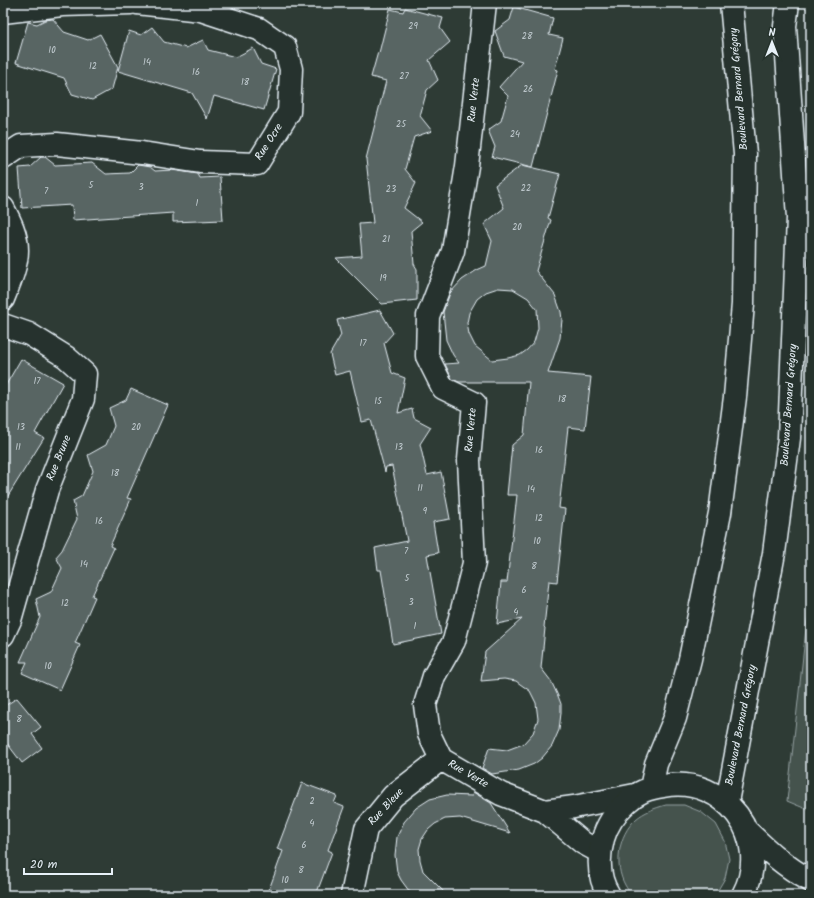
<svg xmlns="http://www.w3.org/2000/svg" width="814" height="898" viewBox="0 0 814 898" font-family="Kalam,sans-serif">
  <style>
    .green { fill: #45524e; stroke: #96a2a3 }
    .building { fill: #596563; stroke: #e8f1f8; fill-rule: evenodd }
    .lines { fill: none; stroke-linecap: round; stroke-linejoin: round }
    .minor-casing { stroke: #e8f1f8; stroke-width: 25 }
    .tertiary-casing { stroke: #e8f1f8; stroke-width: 25 }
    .minor { stroke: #26332d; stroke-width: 22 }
    .tertiary { stroke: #26332d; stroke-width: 22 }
    .labels { text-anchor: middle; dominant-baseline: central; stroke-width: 3.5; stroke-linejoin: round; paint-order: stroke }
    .number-label { font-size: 9px; fill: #c4ced3 }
    .street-label { font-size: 11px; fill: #e8f1f8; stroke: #26332d }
  </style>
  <rect width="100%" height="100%" fill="#2e3b35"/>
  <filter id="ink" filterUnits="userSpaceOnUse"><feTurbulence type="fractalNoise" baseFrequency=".025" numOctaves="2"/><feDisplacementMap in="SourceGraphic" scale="8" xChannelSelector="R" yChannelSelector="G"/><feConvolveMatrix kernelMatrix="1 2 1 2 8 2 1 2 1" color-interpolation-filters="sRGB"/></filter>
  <g filter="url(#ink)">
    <!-- green -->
    <path class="green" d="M 811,583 L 811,811 L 787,801 Z
      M 666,805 L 684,805 L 701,812 L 716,824 L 725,841 L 729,859 L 725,878 L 715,895 L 632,895 C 630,892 627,889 625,885 C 614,865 618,835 636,819 C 644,812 655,808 666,805 Z"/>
    <!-- building -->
    <path class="building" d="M 514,7 L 553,18 L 549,35 L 563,38 L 555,69 L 558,70 L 533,167 L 492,157 L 495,147 L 488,130 L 501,121 L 508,96 L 499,87 L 522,61 L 504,56 L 495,31 L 510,20 Z
      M 405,8 L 443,18 L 440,28 L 450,42 L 429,60 L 438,80 L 427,90 L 420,116 L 432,131 L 414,137 L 405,169 L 416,183 L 404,208 L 422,222 L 411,231 L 414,264 L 417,269 L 417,300 L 382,304 L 336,258 L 362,256 L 359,224 L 373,223 L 366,159 L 386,81 L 371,77 L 378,52 L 379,53 L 390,9 L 403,12 Z
      M 53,19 L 64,32 L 88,40 L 100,34 L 118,67 L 112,89 L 92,100 L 72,94 L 64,78 L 16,63 L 28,22 L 37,24 L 45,20 Z
      M 152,27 L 164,42 L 186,48 L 203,40 L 208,50 L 236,57 L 253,48 L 261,64 L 276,69 L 264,110 L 214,96 L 207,119 L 192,93 L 118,71 L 129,31 L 141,35 Z
      M 41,157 L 45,157 L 55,165 L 92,163 L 106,174 L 130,173 L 138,165 L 150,167 L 155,171 L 172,170 L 198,174 L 200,178 L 220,177 L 223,220 L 173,222 L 173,213 L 73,220 L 72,205 L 22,208 L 19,168 L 30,167 Z
      M 522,165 L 560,174 L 548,218 L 551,220 L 536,271 L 555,295 L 561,312 L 562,320 L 560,338 L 548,373 L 591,377 L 585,429 L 568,427 L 559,508 L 565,509 L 557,582 L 549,581 L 544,627 L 545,628 L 541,668 L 551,681 L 558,696 L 561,704 L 561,713 L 559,730 L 552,746 L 542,758 L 534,764 L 519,770 L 492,774 L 482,768 L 489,748 L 507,750 L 523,744 L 533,733 L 538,719 L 536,703 L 530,691 L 520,684 L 516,681 L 504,679 L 481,681 L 485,652 L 522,619 L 497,624 L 501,582 L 507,582 L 517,495 L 507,495 L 512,445 L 524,435 L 529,382 L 459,382 L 452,379 L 445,364 L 459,363 L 453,355 L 446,340 L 443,312 L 450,293 L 462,280 L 477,270 L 486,266 L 492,241 L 484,224 L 504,208 L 495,185 ZM 498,288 L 513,289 L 528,298 L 537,309 L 538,328 L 534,342 L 527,350 L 520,355 L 508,358 L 492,360 L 475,346 L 469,334 L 467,323 L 469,313 L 477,299 L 486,292 Z
      M 380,310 L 393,333 L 384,343 L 392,373 L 405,378 L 398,413 L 412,409 L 414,418 L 431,427 L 420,444 L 427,475 L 441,472 L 450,519 L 433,522 L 438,553 L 427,555 L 441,634 L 393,644 L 381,570 L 378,570 L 375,548 L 407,541 L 392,466 L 386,467 L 385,472 L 371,420 L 362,422 L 350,371 L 335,375 L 330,354 L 341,335 L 337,320 Z
      M 21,359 L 63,383 L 35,433 L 44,438 L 3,504 L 3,390 Z
      M 131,389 L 168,405 L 127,498 L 131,499 L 110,546 L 114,548 L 92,596 L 95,597 L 75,643 L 80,645 L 60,690 L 22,673 L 27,662 L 20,662 L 40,617 L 36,599 L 51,592 L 62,568 L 56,557 L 62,550 L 77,519 L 73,501 L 82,496 L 93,471 L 88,455 L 106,445 L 114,426 L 109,408 L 126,400 Z
      M 17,698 L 41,727 L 32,734 L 42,748 L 22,763 L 3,738 L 3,707 Z
      M 302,783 L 337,796 L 334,803 L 344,807 L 328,850 L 332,852 L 316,895 L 267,895 L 283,851 L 277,849 Z
      M 473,792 L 491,803 L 510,833 L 460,818 L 445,819 L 435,824 L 428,830 L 422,839 L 419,849 L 420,860 L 423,871 L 447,895 L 412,895 L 401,880 L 397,872 L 396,864 L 395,855 L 397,837 L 404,822 L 416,808 L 430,799 L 447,795 L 472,796 Z"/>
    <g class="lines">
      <defs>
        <path id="minor" d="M 485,3 L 467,166 L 453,251 L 428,316 L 427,356 L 443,388 L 474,403 L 469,460 L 474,563 L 454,641 L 434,676 L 425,705 L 429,734 L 441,759 L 501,794 L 545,811 L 583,843 L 600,852
          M 3,12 L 62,5 L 131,3
          M 3,158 L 21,146 L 57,144 L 142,153 L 200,162 L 257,164 L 289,112 L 291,69 L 285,47 L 259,29 L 201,10 L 137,3
          M 3,208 C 10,221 17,235 17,250 C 17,266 9,284 3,299
          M 3,325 L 29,334 L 66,357 L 85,374 L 83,399 L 47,490 L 10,620 L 3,635
          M 545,811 L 574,807 L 635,795
          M 352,895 L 366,829 L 393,796 L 441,759"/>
        <path id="tertiary" d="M 651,788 L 656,764 L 675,718 L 690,659 L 720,513 L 735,397 L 743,304 L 745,154 L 731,3
          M 727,802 L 774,553 L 789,438 L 798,218 L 785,26 L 788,3
          M 746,830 C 768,851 784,866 811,881
          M 609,895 C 598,878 598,858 603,839 C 607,824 616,812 627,802 C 638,792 648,788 663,786 C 725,774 773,839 743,895"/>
      </defs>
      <!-- minor casing -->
      <use href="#minor" class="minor-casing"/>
      <!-- tertiary casing -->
      <use href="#tertiary" class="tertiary-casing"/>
      <!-- minor -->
      <use href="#minor" class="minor"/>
      <!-- tertiary -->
      <use href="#tertiary" class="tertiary"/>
    </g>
  </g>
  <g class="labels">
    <!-- number labels -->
    <g class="number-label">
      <text x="413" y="26">29</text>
      <text x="527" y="36">28</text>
      <text x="52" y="50">10</text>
      <text x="147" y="62">14</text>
      <text x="93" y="66">12</text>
      <text x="196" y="72">16</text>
      <text x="404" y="76">27</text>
      <text x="245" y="82">18</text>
      <text x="528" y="89">26</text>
      <text x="401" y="124">25</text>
      <text x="515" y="134">24</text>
      <text x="91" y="185">5</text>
      <text x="141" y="187">3</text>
      <text x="526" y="188">22</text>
      <text x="391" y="189">23</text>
      <text x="46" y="191">7</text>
      <text x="197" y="203">1</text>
      <text x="517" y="227">20</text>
      <text x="386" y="239">21</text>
      <text x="383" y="278">19</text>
      <text x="363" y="343">17</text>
      <text x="37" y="381">17</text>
      <text x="562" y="399">18</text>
      <text x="378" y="401">15</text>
      <text x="21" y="427">13</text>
      <text x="136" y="427">20</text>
      <text x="18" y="447">11</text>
      <text x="399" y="447">13</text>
      <text x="539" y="450">16</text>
      <text x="115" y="473">18</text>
      <text x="420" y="488">11</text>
      <text x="531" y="489">14</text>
      <text x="425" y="511">9</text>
      <text x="539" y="518">12</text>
      <text x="99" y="521">16</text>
      <text x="537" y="541">10</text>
      <text x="406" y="551">7</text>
      <text x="84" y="564">14</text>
      <text x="534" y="566">8</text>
      <text x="407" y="578">5</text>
      <text x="524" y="590">6</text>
      <text x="411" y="602">3</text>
      <text x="65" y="603">12</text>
      <text x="516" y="612">4</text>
      <text x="415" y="626">1</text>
      <text x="48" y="666">10</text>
      <text x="19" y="719">8</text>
      <text x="312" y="801">2</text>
      <text x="312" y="823">4</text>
      <text x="304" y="845">6</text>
      <text x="301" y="870">8</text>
      <text x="285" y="880">10</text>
    </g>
    <!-- street labels -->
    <g class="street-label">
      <text transform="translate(739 89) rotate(-95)">Boulevard Bernard Grégory</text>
      <text transform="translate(474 100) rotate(-84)">Rue Verte</text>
      <text transform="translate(269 142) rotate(-57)">Rue Ocre</text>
      <text transform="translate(789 405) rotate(-86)">Boulevard Bernard Grégory</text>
      <text transform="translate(471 430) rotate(-85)">Rue Verte</text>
      <text transform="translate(59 458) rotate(-68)">Rue Brune</text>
      <text transform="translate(741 725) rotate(-79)">Boulevard Bernard Grégory</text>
      <text transform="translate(468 774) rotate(30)">Rue Verte</text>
      <text transform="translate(386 807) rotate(-47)">Rue Bleue</text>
    </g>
  </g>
  <!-- margin -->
  <rect width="814" height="898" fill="none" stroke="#26332d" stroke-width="16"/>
  <rect x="8" y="8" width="798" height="882" fill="none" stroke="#e8f1f8" stroke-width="1.5" filter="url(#ink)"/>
  <!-- north arrow -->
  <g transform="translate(772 42)" stroke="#26332d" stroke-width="3" paint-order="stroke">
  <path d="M0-3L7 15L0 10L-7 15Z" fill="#e8f1f8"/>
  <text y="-6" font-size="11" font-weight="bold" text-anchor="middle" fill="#e8f1f8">N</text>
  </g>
  <!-- scale -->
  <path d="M24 868v6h88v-6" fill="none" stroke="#e8f1f8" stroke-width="2"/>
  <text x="30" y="868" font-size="12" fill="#e8f1f8" stroke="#26332d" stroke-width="3" paint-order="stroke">20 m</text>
</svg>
